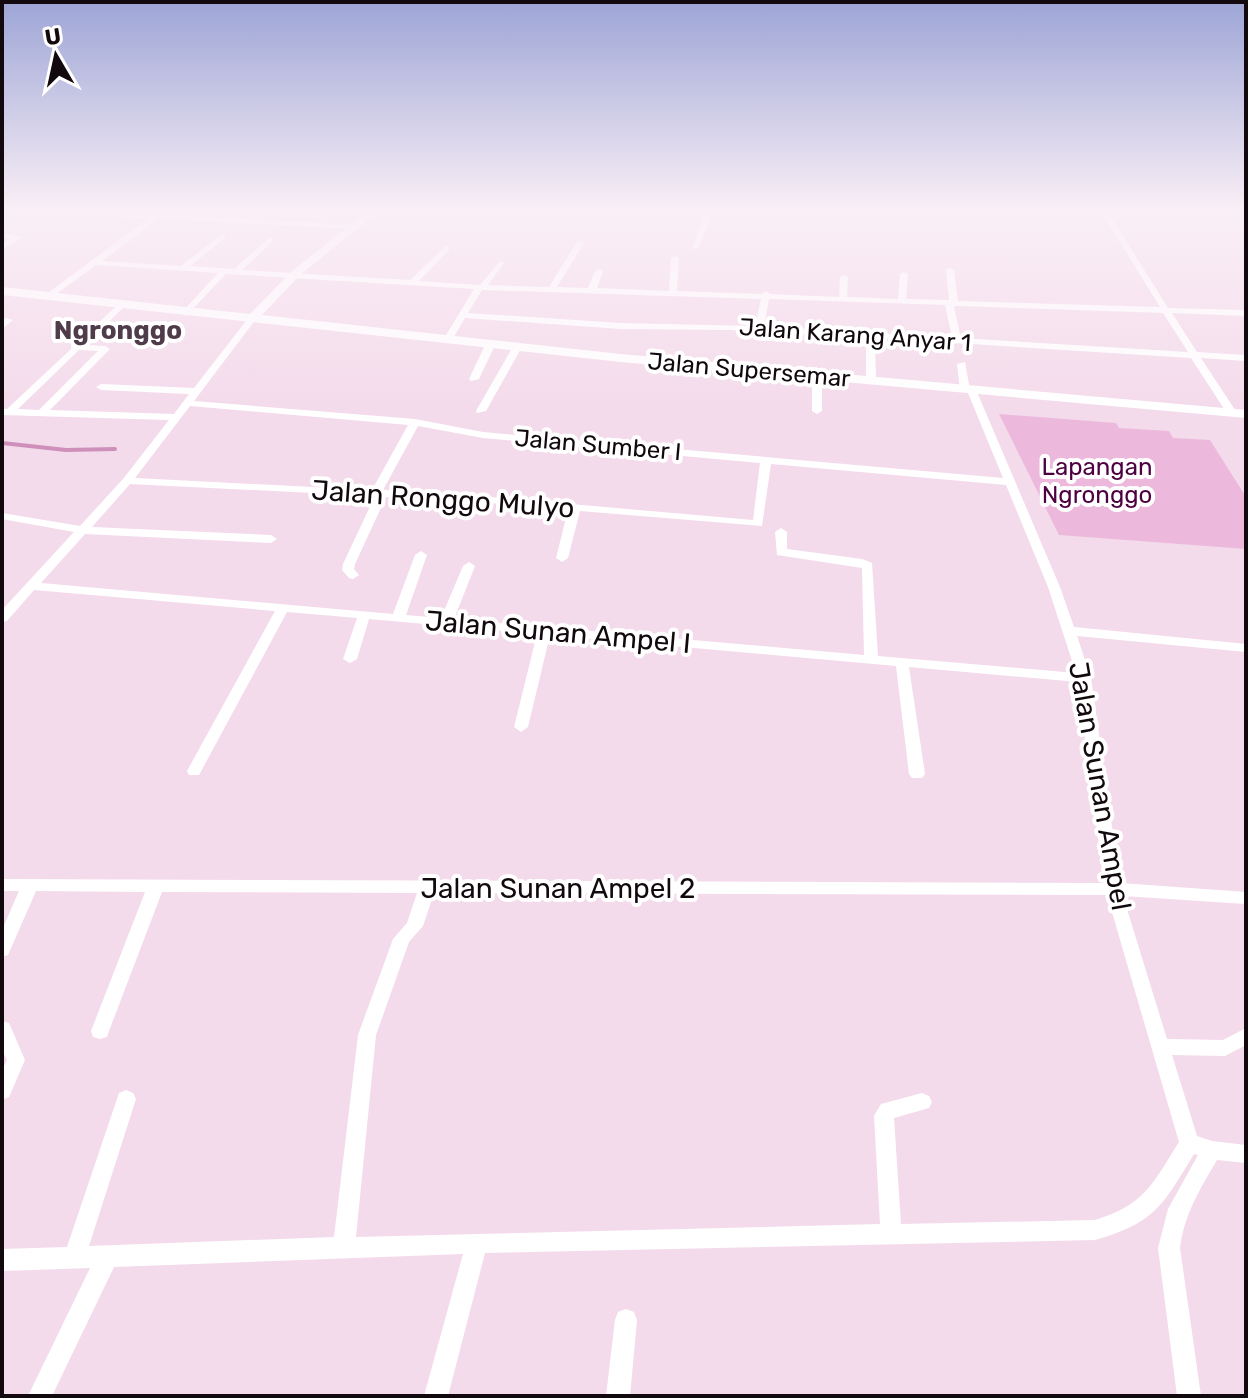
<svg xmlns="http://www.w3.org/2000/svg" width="1248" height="1398" viewBox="0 0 1248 1398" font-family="Rubik,sans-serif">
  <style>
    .green { fill: #ecb9dc }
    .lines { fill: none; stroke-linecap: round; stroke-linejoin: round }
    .stream { stroke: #ce8fbb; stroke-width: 4 }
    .street { fill: #fff; fill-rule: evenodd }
    .secondary { fill: #fff; fill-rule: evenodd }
    .labels { text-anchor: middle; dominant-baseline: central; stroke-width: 8; stroke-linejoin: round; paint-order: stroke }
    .far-street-label { font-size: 24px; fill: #11090e; stroke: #fff }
    .far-park-label { font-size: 24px; fill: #4e0140; stroke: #fff }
    .far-quarter-label { font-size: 26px; font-weight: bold; fill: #4f3b49; stroke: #fff }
    .street-label { font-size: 28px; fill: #11090e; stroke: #fff }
  </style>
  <rect width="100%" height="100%" fill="#f4dbeb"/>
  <!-- green -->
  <path class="green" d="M 999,414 L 1116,423 L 1119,428 L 1169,431 L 1173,438 L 1210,440 L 1246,497 L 1246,549 L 1059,535 Z"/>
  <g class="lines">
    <!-- stream -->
    <path class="stream" d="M 2,443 L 66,450 L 115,449"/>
    <!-- street -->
    <path class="street" d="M 28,210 L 155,214 L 160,212 L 163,215 L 358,225 L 362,227 L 358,229 L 158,219 L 102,261 L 181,266 L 222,234 L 225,234 L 225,238 L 190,266 L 234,269 L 269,238 L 272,238 L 272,242 L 242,270 L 410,280 L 446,246 L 449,246 L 449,250 L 419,281 L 480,285 L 500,261 L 504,263 L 488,285 L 549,287 L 576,243 L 580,241 L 584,243 L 557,287 L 588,288 L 595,271 L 599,269 L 603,271 L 597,288 L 669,291 L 671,258 L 675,256 L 679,258 L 677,291 L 762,294 L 766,291 L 770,294 L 839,297 L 840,277 L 844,275 L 848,277 L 847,297 L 898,299 L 900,274 L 904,272 L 908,274 L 906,299 L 949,300 L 946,270 L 950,268 L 954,270 L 958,301 L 1160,307 L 1100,210 L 1107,210 L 1168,308 L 1246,310 L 1246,316 L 1172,313 L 1197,352 L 1246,355 L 1246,361 L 1201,358 L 1237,413 L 1232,416 L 1228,415 L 1191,358 L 875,338 L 876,381 L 871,384 L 866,381 L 866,338 L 730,330 L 621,329 L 465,318 L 451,342 L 445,342 L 443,340 L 474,289 L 226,274 L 186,316 L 182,313 L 183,311 L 218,273 L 96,265 L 48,300 L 45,299 L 45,295 L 149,218 L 31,212 ZM 482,290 L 761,299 L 755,326 L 621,323 L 468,313 ZM 769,299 L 945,305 L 952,338 L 764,326 ZM 957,306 L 1163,313 L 1188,352 L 961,338 L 954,307 Z
      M 706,210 L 714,210 L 699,247 L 692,249 Z
      M 6,234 L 22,237 L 2,250 L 2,244 L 11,238 L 6,238 Z
      M 121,302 L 125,305 L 124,307 L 85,345 L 105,346 L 110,349 L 50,410 L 174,414 L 189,394 L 101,390 L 96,387 L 101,384 L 194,388 L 249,317 L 252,316 L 256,319 L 194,401 L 415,419 L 483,432 L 1003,478 L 968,393 L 960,391 L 957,364 L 965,362 L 970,390 L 977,392 L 1060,587 L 1074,627 L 1246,644 L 1246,652 L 1077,636 L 1091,678 L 1120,883 L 1246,892 L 1246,904 L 1123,896 L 1167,1039 L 1223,1040 L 1246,1028 L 1246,1045 L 1225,1056 L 1172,1055 L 1197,1136 L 1212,1141 L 1246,1145 L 1246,1163 L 1217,1160 C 1200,1189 1184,1215 1180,1248 L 1201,1396 L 1177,1396 L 1158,1248 L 1168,1209 L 1198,1155 L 1194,1154 C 1163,1205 1155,1223 1095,1240 L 485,1253 L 448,1396 L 424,1396 L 463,1254 L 114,1267 L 52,1396 L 28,1396 L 90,1268 L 2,1271 L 2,1249 L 67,1247 L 119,1093 L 126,1090 L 133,1093 L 136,1099 L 89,1246 L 334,1237 L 358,1035 L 393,939 L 407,923 L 417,893 L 162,892 L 109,1031 L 107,1037 L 100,1039 L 93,1037 L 91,1031 L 145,892 L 36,891 L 8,955 L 2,957 L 2,930 L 19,891 L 2,891 L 2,879 L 1104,883 L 1078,682 L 909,667 L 925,774 L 922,778 L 912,778 L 909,774 L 896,666 L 550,635 L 528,727 L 521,732 L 514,727 L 537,634 L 369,619 L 357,659 L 350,663 L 343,659 L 357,618 L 287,612 L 199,775 L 189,775 L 187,771 L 275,611 L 34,590 L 7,621 L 2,622 L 2,610 L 74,532 L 2,519 L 2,513 L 80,526 L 123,479 L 169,420 L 2,415 L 2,409 L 7,409 L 71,349 L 71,345 L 75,344 ZM 79,350 L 98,351 L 39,410 L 18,409 ZM 190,406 L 408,425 L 372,490 L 135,478 ZM 418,426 L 483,438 L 760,463 L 753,520 L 456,494 L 383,490 ZM 771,464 L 1006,485 L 1048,587 L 1076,673 L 878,656 L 872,563 L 862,559 L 787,549 L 787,532 L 781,528 L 775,532 L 777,555 L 862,568 L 864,655 L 454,619 L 475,566 L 469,562 L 463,566 L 441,618 L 406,615 L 427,555 L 421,551 L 415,555 L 393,614 L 41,583 L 85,534 L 271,543 L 277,539 L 271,535 L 92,527 L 130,484 L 375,496 L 343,564 L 342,570 L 349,578 L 353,579 L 359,575 L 354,569 L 355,564 L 386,497 L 456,500 L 568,510 L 556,558 L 562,562 L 568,558 L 580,511 L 762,526 ZM 434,893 L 1107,895 L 1179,1142 C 1153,1183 1145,1205 1095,1220 L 901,1224 L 894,1118 L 929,1108 L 932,1102 L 929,1096 L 922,1093 L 881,1104 L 874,1116 L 880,1224 L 356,1237 L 376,1035 L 409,942 L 423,926 Z
      M 6,318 L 13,320 L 2,329 L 2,321 Z
      M 491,340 L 496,343 L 479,379 L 471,381 L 469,379 L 486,343 Z
      M 515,343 L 523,345 L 486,411 L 477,413 L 476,411 Z
      M 817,373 L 822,376 L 822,411 L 817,414 L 812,411 L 812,376 Z
      M 2,1021 L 9,1023 L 25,1060 L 9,1097 L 2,1100 L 2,1070 L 7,1060 L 2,1050 Z
      M 626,1309 L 634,1312 L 637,1320 L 630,1396 L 606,1396 L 615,1320 L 618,1312 Z"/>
    <!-- secondary -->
    <path class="secondary" d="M 369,210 L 380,210 L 300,275 L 262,315 L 621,354 L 1246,410 L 1246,418 L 621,362 L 2,295 L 2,287 L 250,314 L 292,271 Z"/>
  </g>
  <!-- sky -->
  <linearGradient id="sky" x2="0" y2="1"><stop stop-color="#9da5d6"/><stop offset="0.52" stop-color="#faeff6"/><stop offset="1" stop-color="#faeff6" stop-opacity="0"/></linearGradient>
  <rect width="1248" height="405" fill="url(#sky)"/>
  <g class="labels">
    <!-- far-street labels -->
    <g class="far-street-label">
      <text transform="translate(855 335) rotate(4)">Jalan Karang Anyar 1</text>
      <text transform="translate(749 370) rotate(5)">Jalan Supersemar</text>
      <text transform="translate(598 445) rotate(5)">Jalan Sumber I</text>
    </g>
    <!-- far-park labels -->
    <g class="far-park-label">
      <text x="1097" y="467">Lapangan<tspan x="1097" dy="28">Ngronggo</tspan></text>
    </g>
    <!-- far-quarter labels -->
    <g class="far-quarter-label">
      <text x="118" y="330">Ngronggo</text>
    </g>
    <!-- street labels -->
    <g class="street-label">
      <text transform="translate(443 499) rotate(4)">Jalan Ronggo Mulyo</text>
      <text transform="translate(558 632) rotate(5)">Jalan Sunan Ampel I</text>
      <text transform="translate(1100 786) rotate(80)">Jalan Sunan Ampel</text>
      <text x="558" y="888">Jalan Sunan Ampel 2</text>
    </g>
  </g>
  <!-- border -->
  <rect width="1248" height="1398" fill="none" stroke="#11090e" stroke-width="8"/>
  <!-- north arrow -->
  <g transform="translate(56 56) rotate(351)" stroke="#ffffff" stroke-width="6" paint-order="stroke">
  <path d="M0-6L14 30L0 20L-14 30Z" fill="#11090e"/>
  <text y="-12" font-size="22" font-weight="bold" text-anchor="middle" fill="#11090e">U</text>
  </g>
</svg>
